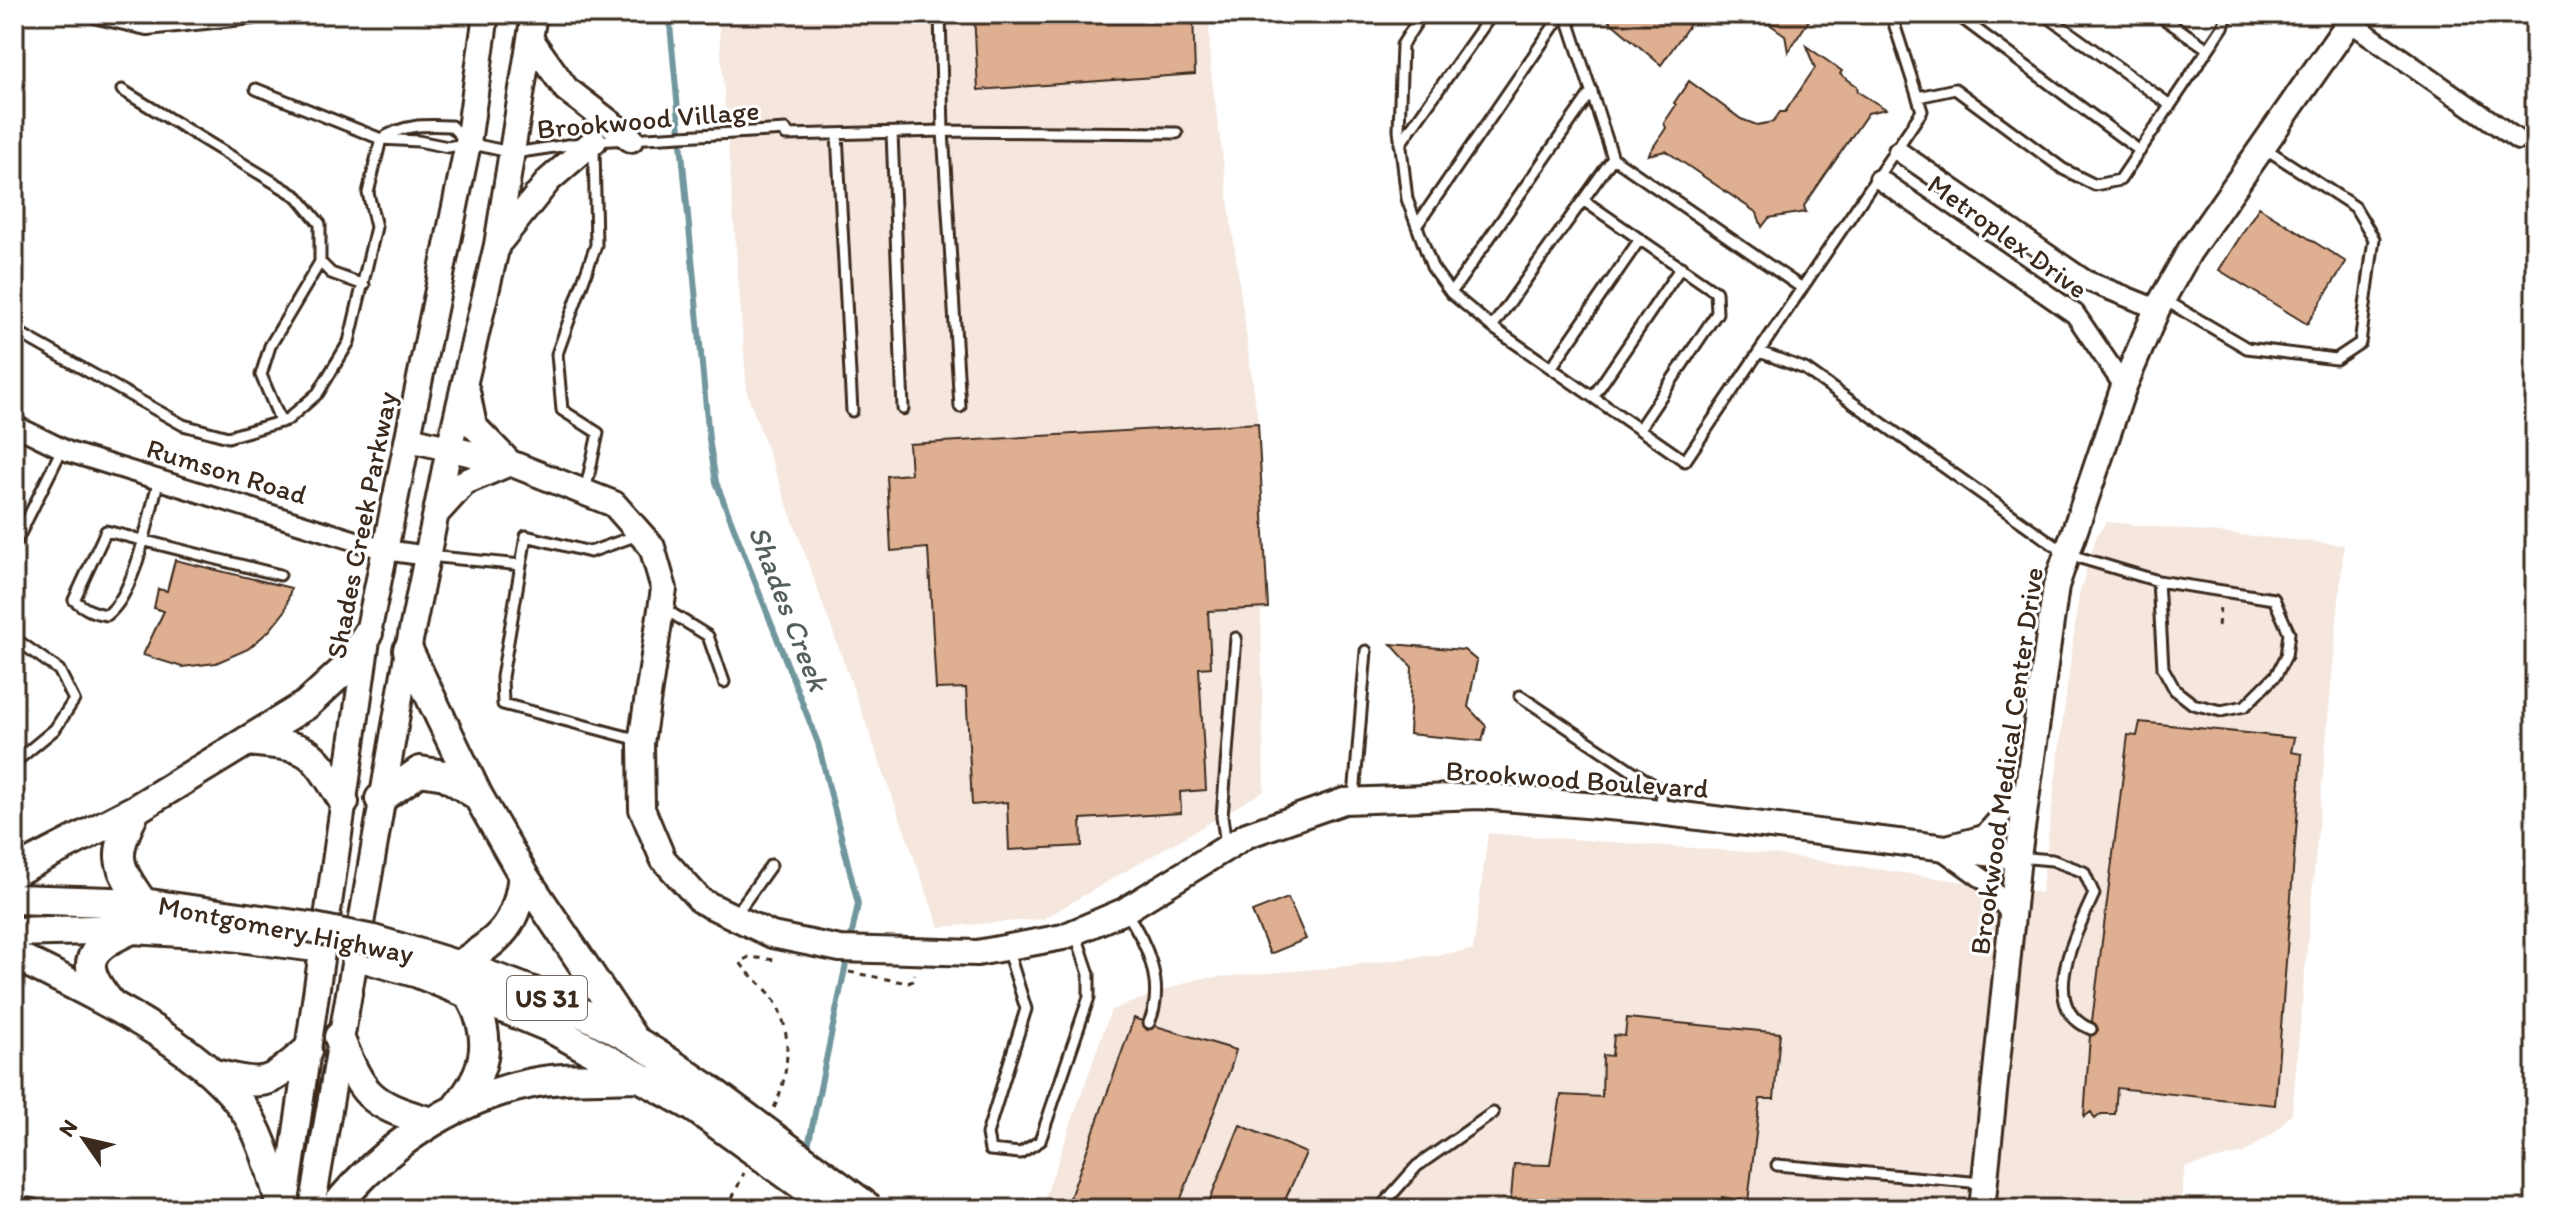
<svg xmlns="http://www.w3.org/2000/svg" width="2549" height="1223" viewBox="0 0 2549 1223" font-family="Itim,sans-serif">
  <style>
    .built { fill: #f5e7de }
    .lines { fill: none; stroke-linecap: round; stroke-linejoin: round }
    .stream { stroke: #70969e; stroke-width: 6 }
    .building { fill: #dfaf91; stroke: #3b2a1e; stroke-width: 2 }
    .lane-casing { stroke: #3b2a1e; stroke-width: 15 }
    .street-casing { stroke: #3b2a1e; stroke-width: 24 }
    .secondary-casing { stroke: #3b2a1e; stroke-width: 30 }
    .primary-casing { stroke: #3b2a1e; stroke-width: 34 }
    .path { stroke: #3b2a1e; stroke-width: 3; stroke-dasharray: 6 6; stroke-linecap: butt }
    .lane { stroke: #fff; stroke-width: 9 }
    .street { stroke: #fff; stroke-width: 18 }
    .secondary { stroke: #fff; stroke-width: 24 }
    .primary { stroke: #fff; stroke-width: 28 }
    .primary-bridge-casing { stroke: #3b2a1e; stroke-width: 34; stroke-linecap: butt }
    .primary-bridge { stroke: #fff; stroke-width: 28 }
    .labels { text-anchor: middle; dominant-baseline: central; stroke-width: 6; stroke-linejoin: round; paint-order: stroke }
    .shield { fill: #fff; stroke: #766a62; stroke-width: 2 }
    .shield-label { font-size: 26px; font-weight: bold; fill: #3b2a1e }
    .street-label { font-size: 28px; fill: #3b2a1e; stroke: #fff }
    .water-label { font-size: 30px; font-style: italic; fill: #55605e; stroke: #fff }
  </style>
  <rect width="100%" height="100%" fill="#fff"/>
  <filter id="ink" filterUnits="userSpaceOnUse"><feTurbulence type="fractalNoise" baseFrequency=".0125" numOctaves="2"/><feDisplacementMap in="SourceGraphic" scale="16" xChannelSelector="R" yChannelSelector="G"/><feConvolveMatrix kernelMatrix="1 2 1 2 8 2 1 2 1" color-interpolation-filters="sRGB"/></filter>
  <g filter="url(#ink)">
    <!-- built -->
    <path class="built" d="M 718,14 L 1209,14 L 1210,63 L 1258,423 L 1264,791 L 1043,919 L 939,927 L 747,393 Z
      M 2106,522 L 2344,545 L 2292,1113 L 2275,1132 L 2244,1153 L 2185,1167 L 2180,1209 L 1041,1209 L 1111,1010 L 1196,979 L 1339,967 L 1473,950 L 1488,833 L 1773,854 L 2041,893 L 2079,594 L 2097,535 Z"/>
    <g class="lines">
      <!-- stream -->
      <path class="stream" d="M 669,14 L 709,439 L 716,482 L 818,743 L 858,904 L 850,943
        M 807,1151 L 848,954
        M 791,1209 L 796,1192"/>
    </g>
    <!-- building -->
    <path class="building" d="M 974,14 L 1193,14 L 1195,74 L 978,90 Z
      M 1601,14 L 1697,14 L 1661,65 Z
      M 1755,14 L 1813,14 L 1788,52 L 1785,35 Z
      M 1806,46 L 1842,71 L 1840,74 L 1857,86 L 1858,92 L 1886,109 L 1868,113 L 1804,206 L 1806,212 L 1769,218 L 1762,227 L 1757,213 L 1666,151 L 1648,155 L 1666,128 L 1664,123 L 1676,105 L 1674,103 L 1689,81 L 1741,119 L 1757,125 L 1773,122 L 1780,112 L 1785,112 L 1815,68 Z
      M 2259,207 L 2346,262 L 2307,324 L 2219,270 Z
      M 1258,423 L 1268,608 L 1208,611 L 1211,667 L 1199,668 L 1206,790 L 1180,792 L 1181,813 L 1081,819 L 1082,846 L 1009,850 L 1007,802 L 972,805 L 966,688 L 936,689 L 928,548 L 891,551 L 887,476 L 911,474 L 909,444 Z
      M 175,560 L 291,588 L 285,611 L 270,630 L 248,649 L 216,663 L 182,667 L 143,655 L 164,611 L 154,608 L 158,589 L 167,591 Z
      M 1391,644 L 1464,650 L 1477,661 L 1468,707 L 1486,726 L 1482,741 L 1409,734 L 1412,667 Z
      M 2140,722 L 2294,738 L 2291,752 L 2302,754 L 2275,1105 L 2117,1088 L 2115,1114 L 2101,1114 L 2095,1119 L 2091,1112 L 2084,1117 L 2090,1036 L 2098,1030 L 2092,1021 L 2128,735 L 2137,736 Z
      M 1288,898 L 1306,939 L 1270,954 L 1252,912 Z
      M 1134,1018 L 1142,1021 L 1147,1030 L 1156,1026 L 1236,1050 L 1231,1067 L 1177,1209 L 1066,1209 Z
      M 1627,1018 L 1780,1033 L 1774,1099 L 1760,1099 L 1748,1202 L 1722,1197 L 1721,1209 L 1510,1209 L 1514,1164 L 1550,1165 L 1561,1095 L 1602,1097 L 1603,1055 L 1612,1056 L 1614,1035 L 1625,1036 Z
      M 1240,1125 L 1306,1153 L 1281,1209 L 1206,1209 Z"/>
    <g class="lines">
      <defs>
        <path id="lane" d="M 1422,14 L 1402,45 L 1399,130 L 1407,199 L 1432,267 L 1451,293 L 1492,327 L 1685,461 L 1922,111 L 1891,14
          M 1566,14 L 1613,158 L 1802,288
          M 1956,14 L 2140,151
          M 2044,14 L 2170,105
          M 2157,14 L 2208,49
          M 256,89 L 381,139 L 418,141 L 448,147 L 468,143 L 514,153 L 594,141 L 786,130
          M 122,90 L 298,197 L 320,224 L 320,262 L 331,273 L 364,285
          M 1918,97 L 1955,89 L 2063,169 L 2095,185 L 2120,180 L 2223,27 L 2228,14
          M 892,133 L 903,409
          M 837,134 L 852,411
          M 786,135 L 943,131 L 940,14
          M 1400,144 L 1492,14
          M 1583,200 L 1716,292 L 1717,313 L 1639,429
          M 1417,225 L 1562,14
          M 1451,293 L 1592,91
          M 2163,299 L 2247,348 L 2336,359 L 2360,343 L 2374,239 L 2355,207 L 2263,147
          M 1492,327 L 1613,158
          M 14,330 L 183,425 L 228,437 L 287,420 L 318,393 L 349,342 L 376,227 L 368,193 L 381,139 C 405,124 423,125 451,126 L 465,140
          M 1760,352 L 1805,369 L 2067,554 L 2158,581 L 2274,599 L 2289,633 L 2286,656 L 2276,675 L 2245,706 L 2221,711 L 2193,704 L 2175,690 L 2163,668 L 2158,581
          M 1551,368 L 1640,239
          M 1593,397 L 1681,267
          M 960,407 L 943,131 L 1177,133
          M 281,422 L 261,375 L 270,346 L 320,262
          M 159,479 C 149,514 136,594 107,615 C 93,613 85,609 74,600 L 106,531 L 280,575
          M 585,492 L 598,433 L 562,410 L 557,354 L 596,245 L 594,148
          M 14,546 L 62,449
          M 428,556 L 521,565 L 502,677 L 503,704 L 639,740
          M 521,565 L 526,536 L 590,552 L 638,535
          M 663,608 L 708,636 L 724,682
          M 14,638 L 59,670 L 74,700 L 55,729 L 14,763
          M 1520,696 L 1661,790 L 1662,812
          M 1354,797 L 1366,651
          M 1226,844 L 1222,817 L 1236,638
          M 2018,857 L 2052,860 L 2084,872 L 2094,894 C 2077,932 2036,1007 2091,1029
          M 1125,911 C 1147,942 1166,986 1149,1023
          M 736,914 L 771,865
          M 1007,948 L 1026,1009 L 987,1134 L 990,1150 L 1020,1153 L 1040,1141 L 1089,997 L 1089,974 L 1075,932
          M 1777,1165 L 1982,1183
          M 1383,1205 L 1397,1209
          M 1379,1209 L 1417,1166 L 1493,1113"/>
        <path id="street" d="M 98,14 L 147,25 L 252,14
          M 2350,22 L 2518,140
          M 1898,151 L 2085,280 L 2157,309
          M 1879,179 L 2075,314 L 2124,386
          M 14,425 L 69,452 L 385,550 L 428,556
          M 1950,844 L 1984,835 L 2028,785
          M 1941,849 L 1986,881 L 2012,916
          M 14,1207 L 32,1209"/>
        <path id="secondary" d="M 531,40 L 566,89 L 631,139
          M 501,240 L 549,180 L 594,141
          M 410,439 L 510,463 L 614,504 L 652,547 L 664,589 L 641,743 L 642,809 L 663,859 L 701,901 L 772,935 L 840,949 L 977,953 L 1063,937 L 1124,911 L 1247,835 L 1344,801 L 1480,796 L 1643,810 L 2018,857
          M 437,513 L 465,482 L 510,463 L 474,426 L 467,391
          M 285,1209 L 368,633 L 468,143 L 486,14
          M 312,1209 L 408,650 L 449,449 L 497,245 L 534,14
          M 1982,1209 L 2018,857 L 2056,586 L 2124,386 L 2157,309 L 2189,252 L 2355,14"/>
        <path id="primary" d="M 408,650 L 478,796 L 523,875 L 634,1040
          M 247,741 C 312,747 310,747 344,802
          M 380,799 L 420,771 L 445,775 L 478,796
          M 136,809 C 114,855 113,861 143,903
          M 14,872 L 136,809 L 306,705 L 344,670 L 368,633
          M 14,899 L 143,903 L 309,927
          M 14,932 L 132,929 L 215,934 L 308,946
          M 373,940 C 463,966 554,993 635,1041 C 660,1055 683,1072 707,1088
          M 14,955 C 87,992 206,1045 249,1117 C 265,1145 273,1178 282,1209
          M 368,959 L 418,973 L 549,1027 L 692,1106
          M 460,965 C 501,937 517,927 523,875
          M 111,1004 C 81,967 83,951 128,931
          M 339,1037 C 362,1094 368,1104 428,1121
          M 215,1074 C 268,1087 266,1085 307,1051
          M 458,1105 C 488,1070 493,1034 469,995
          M 334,1209 C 384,1146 453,1099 532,1083 C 565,1076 603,1079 636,1077"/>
      </defs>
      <!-- lane casing -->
      <use href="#lane" class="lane-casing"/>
      <!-- street casing -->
      <use href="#street" class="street-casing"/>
      <!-- secondary casing -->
      <use href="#secondary" class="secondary-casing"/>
      <!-- primary casing -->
      <use href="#primary" class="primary-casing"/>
      <!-- path -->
      <path class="path" d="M 2218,626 L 2220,606
        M 849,972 L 908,983 L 913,981 L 915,974
        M 774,1108 C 790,1074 794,1026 770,994 C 761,983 748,975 740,962 L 749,957 L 775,960
        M 727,1209 L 744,1173"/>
      <!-- lane -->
      <use href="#lane" class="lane"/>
      <!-- street -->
      <use href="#street" class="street"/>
      <!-- secondary -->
      <use href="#secondary" class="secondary"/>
      <!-- primary -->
      <use href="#primary" class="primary"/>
      <defs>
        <path id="primary-bridge" d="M 309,927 L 373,940
          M 707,1088 L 870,1209
          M 692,1106 L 835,1209"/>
      </defs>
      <!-- primary-bridge casing -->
      <use href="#primary-bridge" class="primary-bridge-casing"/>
      <!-- primary-bridge -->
      <use href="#primary-bridge" class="primary-bridge"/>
    </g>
  </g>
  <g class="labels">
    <!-- shield labels -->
    <rect class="shield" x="507" y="976" width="80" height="44" rx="6"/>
    <g class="shield-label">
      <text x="547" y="998">US 31</text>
    </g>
    <!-- street labels -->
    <g class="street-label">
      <text transform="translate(648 119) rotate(-5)">Brookwood Village</text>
      <text transform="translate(2008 236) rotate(36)">Metroplex Drive</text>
      <text transform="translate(227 471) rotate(17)">Rumson Road</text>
      <text transform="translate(361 525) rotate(-79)">Shades Creek Parkway</text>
      <text transform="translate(2006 761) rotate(-82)">Brookwood Medical Center Drive</text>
      <text transform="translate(1577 779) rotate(4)">Brookwood Boulevard</text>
      <text transform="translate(286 929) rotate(11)">Montgomery Highway</text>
    </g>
    <!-- water labels -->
    <g class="water-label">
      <text transform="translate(789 608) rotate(69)">Shades Creek</text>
    </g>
  </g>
  <!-- margin -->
  <rect width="2549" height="1223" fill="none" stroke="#fff" stroke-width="48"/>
  <rect x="24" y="24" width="2501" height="1175" fill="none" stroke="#3b2a1e" stroke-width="3" filter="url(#ink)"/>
  <!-- north arrow -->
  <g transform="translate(84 1139) rotate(304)" stroke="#ffffff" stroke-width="6" paint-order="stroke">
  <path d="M0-6L14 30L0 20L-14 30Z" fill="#3b2a1e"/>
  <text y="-12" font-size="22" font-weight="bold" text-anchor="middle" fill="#3b2a1e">N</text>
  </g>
</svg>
